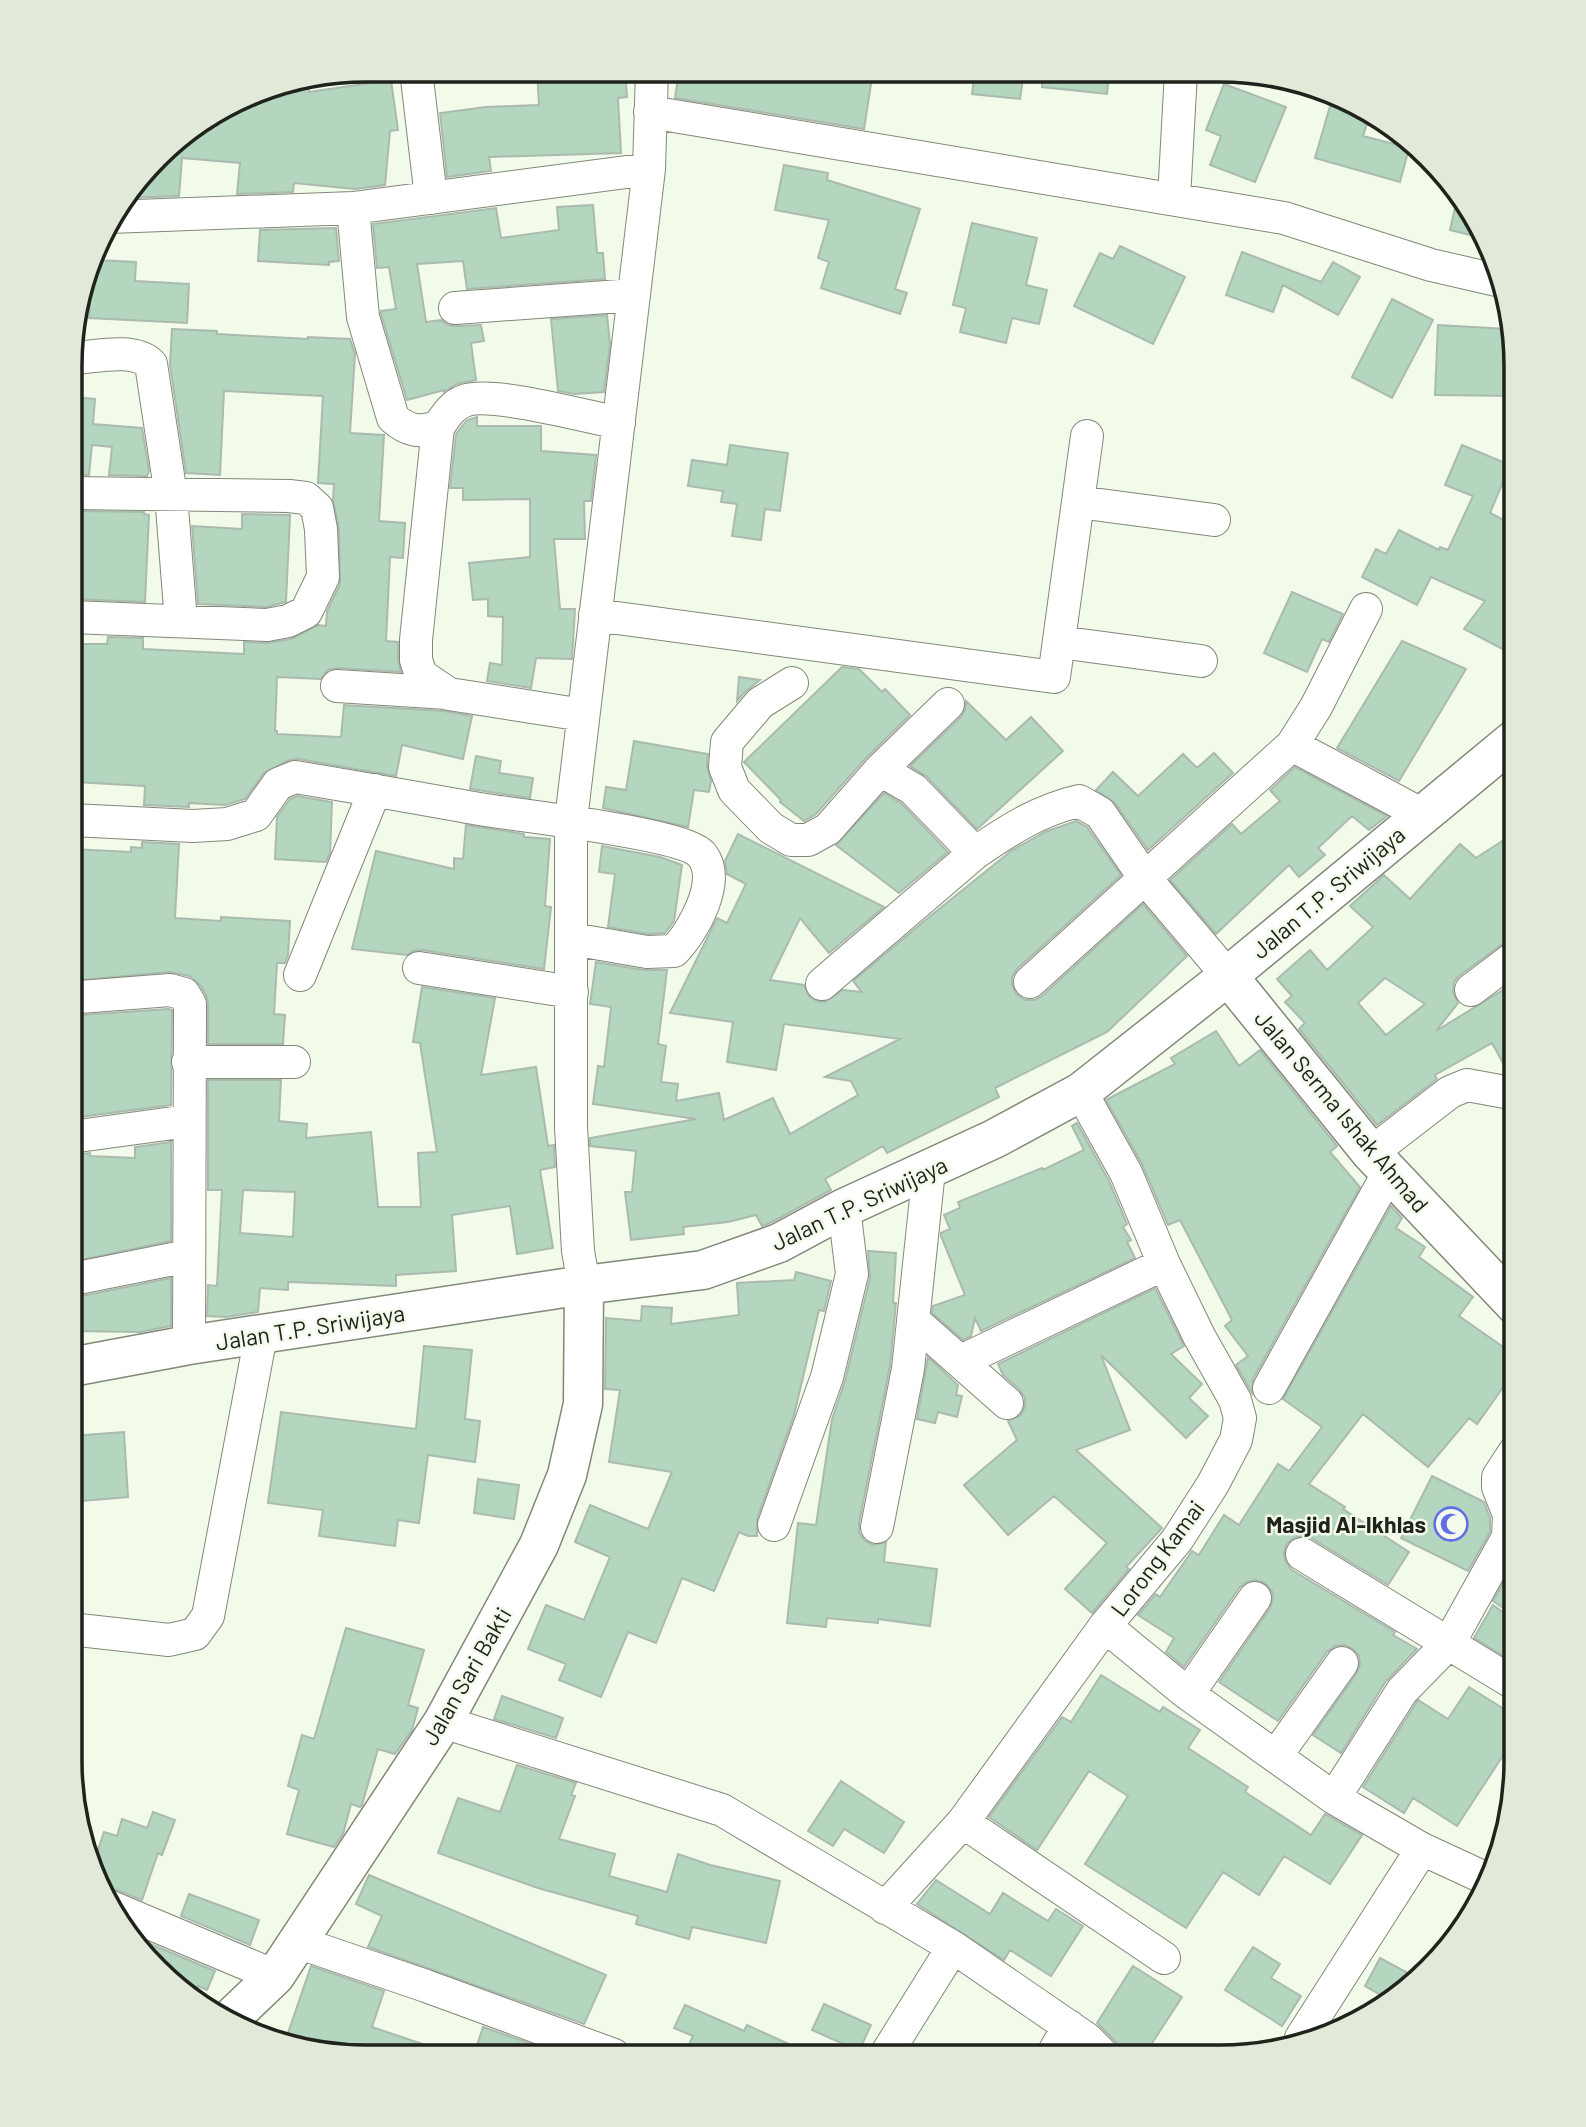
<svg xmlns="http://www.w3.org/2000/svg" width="1586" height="2127" viewBox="0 0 1586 2127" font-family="Barlow,sans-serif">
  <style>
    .building { fill: #b4d6bf; stroke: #aabaaf; stroke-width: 2; fill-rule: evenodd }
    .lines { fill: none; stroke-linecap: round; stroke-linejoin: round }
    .street-casing { stroke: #828879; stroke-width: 34 }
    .secondary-casing { stroke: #828879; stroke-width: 41 }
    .street { stroke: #fff; stroke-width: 32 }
    .secondary { stroke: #fff; stroke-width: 38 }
    .labels { text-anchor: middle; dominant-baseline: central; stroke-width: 5; stroke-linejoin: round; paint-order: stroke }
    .street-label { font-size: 23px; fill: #20221c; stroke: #f2fae9 }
    .poi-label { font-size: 23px; font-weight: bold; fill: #20221c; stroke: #f2fae9; text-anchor: end }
    .rim { fill: none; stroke: #20221c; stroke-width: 3.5 }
  </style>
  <rect width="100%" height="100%" fill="#f2fae9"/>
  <!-- building -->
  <path class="building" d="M 537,70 L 625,71 L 627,97 L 618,98 L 621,153 L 489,157 L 491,171 L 447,177 L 440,113 L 486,107 L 539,105 Z
    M 679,71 L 746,71 L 818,81 L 818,71 L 873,71 L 864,129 L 675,98 Z
    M 975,72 L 1024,72 L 1020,99 L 972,94 Z
    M 1042,72 L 1109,72 L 1107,94 L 1042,87 Z
    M 309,80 L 309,92 L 391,80 L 398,130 L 390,131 L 385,185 L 355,189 L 294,183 L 293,192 L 237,194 L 240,163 L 182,158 L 179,196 L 126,198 L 171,143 L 271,86 Z
    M 1224,84 L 1286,107 L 1255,182 L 1210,165 L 1221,136 L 1206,130 Z
    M 1330,106 L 1369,117 L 1363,136 L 1409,148 L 1400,182 L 1315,158 Z
    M 784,165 L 828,173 L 827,180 L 920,209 L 895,289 L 907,293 L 900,314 L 821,288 L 829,262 L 818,258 L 829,220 L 775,210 Z
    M 1458,195 L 1485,235 L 1486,239 L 1450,230 Z
    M 593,205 L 597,253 L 603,253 L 605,279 L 467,289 L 463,261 L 417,264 L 426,322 L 441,320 L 448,325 L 456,326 L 481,325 L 484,341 L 471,343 L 476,380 L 457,384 L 444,392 L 444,390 L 407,400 L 381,314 L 381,311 L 396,309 L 389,267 L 377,268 L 373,224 L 496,208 L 501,238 L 559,230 L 557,207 Z
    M 972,223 L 1037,238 L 1026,285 L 1047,290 L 1039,324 L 1012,318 L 1006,343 L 960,332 L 966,308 L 953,305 Z
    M 336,228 L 339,261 L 329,262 L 329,265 L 258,261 L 260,230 Z
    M 1120,246 L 1185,277 L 1153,344 L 1074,306 L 1100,253 L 1113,259 Z
    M 1242,252 L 1321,282 L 1333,262 L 1360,277 L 1338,315 L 1283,285 L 1273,312 L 1226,295 Z
    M 95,260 L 136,262 L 135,281 L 189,284 L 187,323 L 89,318 L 92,270 Z
    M 1392,299 L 1433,320 L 1392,398 L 1352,377 Z
    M 607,315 L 610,344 L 604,392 L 574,394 L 558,391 L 551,319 Z
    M 1438,325 L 1507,329 L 1516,366 L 1516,396 L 1435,395 Z
    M 172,329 L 217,331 L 217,334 L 308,339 L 308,337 L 350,339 L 355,354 L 350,433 L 384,435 L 379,521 L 405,523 L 403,558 L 390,557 L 386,641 L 398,642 L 398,660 L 401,672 L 338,668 L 328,670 L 321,679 L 277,677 L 275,731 L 277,731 L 277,734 L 341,737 L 344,705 L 444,711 L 472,716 L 463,759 L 402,745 L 396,776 L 298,759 L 289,760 L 264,773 L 245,799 L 225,805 L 189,803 L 189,807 L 144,805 L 145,786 L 75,782 L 81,684 L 72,684 L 72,644 L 107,644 L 108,637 L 143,638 L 143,649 L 244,654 L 244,642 L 267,643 L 291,639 L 318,625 L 326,626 L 327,611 L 340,584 L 339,528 L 333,500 L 334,484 L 318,483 L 323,396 L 224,391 L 220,475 L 186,473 L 170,365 Z
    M 72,397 L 95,399 L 93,424 L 142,428 L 149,471 L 147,476 L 109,475 L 112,447 L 92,445 L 89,475 L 72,475 Z
    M 477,417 L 477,426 L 541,426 L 541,451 L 596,455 L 591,501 L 584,501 L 585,539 L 554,539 L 560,609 L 575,609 L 572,659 L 536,658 L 531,688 L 487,681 L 490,663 L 502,665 L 503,617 L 488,616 L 488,599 L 473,600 L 469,563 L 530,557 L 530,499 L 463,500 L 463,488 L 450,488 L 456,434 L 467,420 Z
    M 730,445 L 788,453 L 780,511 L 765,509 L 761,540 L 732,536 L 737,504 L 721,502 L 723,491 L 688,486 L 692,460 L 727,465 Z
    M 1462,445 L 1510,465 L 1490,513 L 1516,526 L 1516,656 L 1464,629 L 1485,601 L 1431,577 L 1417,605 L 1362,577 L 1376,549 L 1386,554 L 1399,530 L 1439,550 L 1440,547 L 1448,550 L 1473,496 L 1445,485 Z
    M 79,511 L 144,512 L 144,514 L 149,515 L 145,602 L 72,599 L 72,564 L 77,565 Z
    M 242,514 L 290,515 L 286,602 L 266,607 L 198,604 L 192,526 L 242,529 Z
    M 1292,592 L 1343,614 L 1329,642 L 1322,639 L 1307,672 L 1264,653 Z
    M 1402,641 L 1466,669 L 1399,781 L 1337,748 Z
    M 842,667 L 859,669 L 882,692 L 885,689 L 910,715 L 866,758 L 816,814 L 804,821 L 780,802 L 781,800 L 744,762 Z
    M 739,677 L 760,680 L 746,691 L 737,701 Z
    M 966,701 L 1006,740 L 1031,717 L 1063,751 L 977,829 L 926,776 L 910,766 L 961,717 L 965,710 Z
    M 634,741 L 708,754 L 707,766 L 711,781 L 709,792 L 694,790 L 688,827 L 603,808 L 606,787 L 626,790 Z
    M 1214,753 L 1233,773 L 1148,850 L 1115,803 L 1096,790 L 1113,772 L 1138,796 L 1183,754 L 1197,768 Z
    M 476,756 L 501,761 L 499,773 L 533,778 L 530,798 L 470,789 Z
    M 1295,767 L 1387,816 L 1369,830 L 1352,816 L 1318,848 L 1325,855 L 1299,877 L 1289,865 L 1216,934 L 1170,880 L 1232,824 L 1241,834 L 1280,801 L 1270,790 Z
    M 884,793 L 902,804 L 948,852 L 899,893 L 836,845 Z
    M 297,796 L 332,802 L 330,853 L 326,862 L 275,859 L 277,817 L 290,799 Z
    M 1076,821 L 1087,827 L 1121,875 L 1017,969 L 1012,977 L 1012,985 L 1016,994 L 1025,1000 L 1035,1000 L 1042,996 L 1143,904 L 1187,956 L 1107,1032 L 995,1088 L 999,1097 L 887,1153 L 883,1146 L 825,1179 L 831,1190 L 770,1223 L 762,1226 L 756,1215 L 728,1222 L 683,1227 L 684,1234 L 631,1240 L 625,1192 L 632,1192 L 636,1151 L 590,1146 L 590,1138 L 696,1119 L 593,1104 L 598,1066 L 604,1067 L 611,1007 L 590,1004 L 596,962 L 644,970 L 667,970 L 658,1044 L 666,1046 L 661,1082 L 678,1084 L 676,1101 L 719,1093 L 724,1120 L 773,1098 L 790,1134 L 858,1095 L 851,1081 L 825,1077 L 900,1039 L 784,1024 L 776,1070 L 727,1062 L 733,1022 L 670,1013 L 717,918 L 727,923 L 746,884 L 727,874 L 725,861 L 738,834 L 884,907 L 829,953 L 800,918 L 770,980 L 804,985 L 809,996 L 817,1001 L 825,1002 L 843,990 L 862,992 L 853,981 L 928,918 L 1011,851 L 1045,832 Z
    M 466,825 L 524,834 L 524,837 L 550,839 L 545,906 L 551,907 L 544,969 L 422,950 L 413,951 L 407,955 L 352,949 L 376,851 L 454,869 L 454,858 L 463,859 Z
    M 1516,832 L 1516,930 L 1508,940 L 1459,976 L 1454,982 L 1453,992 L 1458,1003 L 1436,1031 L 1516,982 L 1516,1075 L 1509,1074 L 1492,1043 L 1435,1075 L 1437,1079 L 1377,1125 L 1299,1029 L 1305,1023 L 1285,1002 L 1292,996 L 1277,979 L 1310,950 L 1327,970 L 1373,927 L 1350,906 L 1384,875 L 1410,899 L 1460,844 L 1476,858 ZM 1385,978 L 1425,1004 L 1386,1035 L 1358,1003 Z
    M 142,842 L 179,844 L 175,918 L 221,921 L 221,917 L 290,921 L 288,955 L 285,963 L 277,963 L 274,1014 L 285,1015 L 283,1044 L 208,1044 L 208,1004 L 206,995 L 200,985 L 189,976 L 169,972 L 71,981 L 72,849 L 131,852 L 131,847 L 142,848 Z
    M 602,846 L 660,857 L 682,865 L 674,921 L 665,933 L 648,934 L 608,927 L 615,874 L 599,872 Z
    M 422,987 L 495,998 L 481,1075 L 536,1067 L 548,1146 L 554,1145 L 555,1167 L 540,1170 L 553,1248 L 517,1254 L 510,1206 L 452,1215 L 456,1271 L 396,1275 L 396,1286 L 288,1282 L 288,1290 L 260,1288 L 258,1312 L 226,1317 L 207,1316 L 208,1285 L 217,1286 L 222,1190 L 208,1190 L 208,1080 L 281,1080 L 279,1121 L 307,1124 L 306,1138 L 371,1132 L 378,1207 L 421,1207 L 418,1153 L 437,1152 L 420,1043 L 413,1042 ZM 243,1190 L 295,1192 L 293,1237 L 240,1233 Z
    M 168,1009 L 172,1010 L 171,1105 L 71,1118 L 71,1013 L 81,1015 Z
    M 1216,1031 L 1239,1066 L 1260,1050 L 1337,1146 L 1330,1152 L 1360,1187 L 1253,1379 L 1252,1393 L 1236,1365 L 1248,1356 L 1225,1326 L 1232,1320 L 1180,1220 L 1168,1225 L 1142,1164 L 1106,1100 L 1175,1064 L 1171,1058 Z
    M 1077,1123 L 1109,1181 L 1127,1224 L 1123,1227 L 1131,1240 L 1127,1242 L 1135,1258 L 981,1331 L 975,1318 L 971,1336 L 963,1340 L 932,1313 L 933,1306 L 965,1295 L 941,1236 L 941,1233 L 950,1229 L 944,1215 L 960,1208 L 958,1202 L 1042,1168 L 1043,1170 L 1084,1150 L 1072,1126 Z
    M 171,1142 L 171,1241 L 71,1262 L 71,1155 L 90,1153 L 90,1156 L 135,1158 L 135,1147 Z
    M 1391,1206 L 1402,1218 L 1396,1228 L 1425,1247 L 1419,1257 L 1473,1297 L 1459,1316 L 1516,1356 L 1516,1369 L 1477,1424 L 1469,1418 L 1428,1467 L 1363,1414 L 1309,1484 L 1345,1507 L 1343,1509 L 1409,1552 L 1388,1585 L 1311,1538 L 1302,1536 L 1294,1538 L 1286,1545 L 1284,1554 L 1286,1562 L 1292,1570 L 1395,1632 L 1393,1635 L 1417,1649 L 1386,1681 L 1341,1753 L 1313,1735 L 1357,1673 L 1360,1664 L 1359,1656 L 1352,1648 L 1344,1645 L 1335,1646 L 1327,1652 L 1278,1721 L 1219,1682 L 1270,1608 L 1273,1599 L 1272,1591 L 1265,1583 L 1256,1580 L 1247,1582 L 1240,1587 L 1184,1667 L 1166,1652 L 1174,1638 L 1138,1615 L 1156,1594 L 1160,1597 L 1192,1551 L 1199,1555 L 1224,1515 L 1239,1525 L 1278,1464 L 1289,1471 L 1322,1427 L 1283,1399 Z
    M 868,1251 L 896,1253 L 893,1303 L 896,1303 L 890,1366 L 859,1523 L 859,1532 L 864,1540 L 873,1545 L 886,1542 L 884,1562 L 937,1569 L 930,1626 L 878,1619 L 878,1623 L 827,1618 L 826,1627 L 787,1623 L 798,1523 L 816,1525 L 832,1419 L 845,1381 L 870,1278 Z
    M 796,1272 L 831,1281 L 824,1311 L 819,1310 L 794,1415 L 757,1519 L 757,1536 L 748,1536 L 739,1532 L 714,1591 L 682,1578 L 656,1643 L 628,1632 L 601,1697 L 559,1680 L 566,1664 L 528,1649 L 546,1605 L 584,1620 L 610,1557 L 575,1542 L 590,1505 L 648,1529 L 672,1472 L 609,1462 L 620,1390 L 605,1389 L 606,1318 L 641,1321 L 642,1306 L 672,1308 L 671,1324 L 739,1315 L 737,1283 L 794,1280 Z
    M 171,1278 L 171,1326 L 140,1332 L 71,1331 L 71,1295 L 82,1296 Z
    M 1155,1288 L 1184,1346 L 1171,1354 L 1202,1384 L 1189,1398 L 1208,1416 L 1186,1438 L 1101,1355 L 1130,1430 L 1076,1450 L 1162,1528 L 1126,1567 L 1129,1569 L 1092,1613 L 1065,1589 L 1107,1543 L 1054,1496 L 1008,1535 L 964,1485 L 1017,1440 L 1008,1421 L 1021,1415 L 1025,1406 L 1025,1398 L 1019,1389 L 1003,1375 L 998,1364 Z
    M 424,1346 L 472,1350 L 465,1419 L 480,1421 L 475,1462 L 428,1455 L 419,1523 L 398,1520 L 395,1546 L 319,1536 L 323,1510 L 268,1503 L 281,1412 L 416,1429 Z
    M 928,1357 L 958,1385 L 956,1395 L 962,1396 L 957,1417 L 938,1412 L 935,1423 L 917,1419 Z
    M 124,1432 L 128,1497 L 70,1502 L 71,1436 Z
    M 1432,1476 L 1484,1502 L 1490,1518 L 1490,1532 L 1468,1571 L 1401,1538 Z
    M 478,1479 L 519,1485 L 514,1519 L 474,1513 Z
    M 1515,1561 L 1515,1616 L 1493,1601 Z
    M 1493,1605 L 1515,1621 L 1515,1663 L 1474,1638 Z
    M 346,1628 L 424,1650 L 408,1705 L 418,1708 L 412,1730 L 395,1754 L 378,1749 L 362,1805 L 360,1807 L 351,1804 L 343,1834 L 334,1847 L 287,1834 L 299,1790 L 288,1786 L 302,1735 L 314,1739 Z
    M 1101,1675 L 1160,1712 L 1163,1707 L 1200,1730 L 1188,1748 L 1248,1787 L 1245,1792 L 1311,1835 L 1325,1814 L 1362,1835 L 1330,1884 L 1284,1856 L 1259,1895 L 1223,1872 L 1186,1928 L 1085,1864 L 1128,1796 L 1089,1771 L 1037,1850 L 989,1817 L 1062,1717 L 1071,1722 Z
    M 1469,1687 L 1515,1716 L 1515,1762 L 1504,1754 L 1457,1826 L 1413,1798 L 1404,1813 L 1363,1787 L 1418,1700 L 1448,1719 Z
    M 502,1696 L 563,1718 L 556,1738 L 494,1719 Z
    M 517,1765 L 576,1783 L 571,1795 L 575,1796 L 559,1839 L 615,1854 L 609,1876 L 667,1892 L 678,1854 L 710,1865 L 780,1881 L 766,1943 L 692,1927 L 689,1939 L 636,1924 L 638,1916 L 538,1888 L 438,1853 L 458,1798 L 500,1812 Z
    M 841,1781 L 904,1822 L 884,1853 L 844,1829 L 833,1846 L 808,1831 Z
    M 153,1812 L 175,1820 L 162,1855 L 158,1853 L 142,1900 L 117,1890 L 109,1889 L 101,1892 L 94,1862 L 104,1832 L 117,1836 L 122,1819 L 147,1828 Z
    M 369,1875 L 606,1975 L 584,2024 L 368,1947 L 382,1916 L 356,1904 Z
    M 936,1880 L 990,1914 L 1003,1893 L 1048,1921 L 1056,1909 L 1083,1926 L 1051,1976 L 1010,1950 L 1004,1960 L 917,1904 Z
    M 189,1894 L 259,1920 L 250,1945 L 181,1916 Z
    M 129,1935 L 215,1971 L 207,1990 L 198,1986 L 193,1999 L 144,1956 Z
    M 1253,1947 L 1280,1964 L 1271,1978 L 1301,1996 L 1282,2026 L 1225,1990 Z
    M 1380,1958 L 1419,1979 L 1390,2000 L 1365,1986 Z
    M 311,1966 L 384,1991 L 372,2027 L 443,2051 L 442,2055 L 345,2055 L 287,2036 Z
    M 1133,1966 L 1182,1997 L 1143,2057 L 1137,2057 L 1119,2045 L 1097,2023 Z
    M 824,2004 L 871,2025 L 859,2051 L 812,2030 Z
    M 685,2005 L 744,2031 L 747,2025 L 815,2056 L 684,2055 L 693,2036 L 674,2028 Z
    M 483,2027 L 537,2046 L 535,2055 L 474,2055 Z"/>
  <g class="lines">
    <defs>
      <path id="street" d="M 416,70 L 431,198
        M 650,112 L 1284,218 L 1431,265 L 1496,280
        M 1174,198 L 1181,72
        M 353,208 L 363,317 L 393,418 C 408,431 419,433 438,427
        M 110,217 L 353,208 L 649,169
        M 455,308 L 634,295
        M 73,358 C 96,357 133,347 151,364 L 171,495 L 181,621
        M 1078,502 L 1214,520
        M 595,615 L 1054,677 L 1087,436
        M 72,617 L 267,625 L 288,621 L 306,612 L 323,577 L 321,529 L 317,508 L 306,498 L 289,496 L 72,493
        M 1059,642 L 1201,661
        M 792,683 L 760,703 L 727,742 L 725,767 L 734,790 L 771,828 L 791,840 L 808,840 L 828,829 L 880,770 L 913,789 L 975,853 C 1007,831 1039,810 1079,801 L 1100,813 L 1144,877 L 1228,976
        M 337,686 L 447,693
        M 583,715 L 449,694 L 421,675 L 416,660 L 416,640 L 438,427 C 446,416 451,406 464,401 C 490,390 588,417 619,423
        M 1292,745 L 1421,814
        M 880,770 L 948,704
        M 72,820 L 193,826 L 227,824 L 256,815 L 278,784 L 295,777 C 356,787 417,798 479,809 C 515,815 684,833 702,855 C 722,881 693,932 674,951 L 647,952 L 572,939
        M 419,968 L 572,992
        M 300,975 L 375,790
        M 1030,982 L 1292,745 L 1316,707 L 1366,609
        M 822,984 L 975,853
        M 1471,990 L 1516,956
        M 80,997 L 170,990 L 184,994 L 190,1004 L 189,1345
        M 188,1062 L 294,1062
        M 71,1137 L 188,1121
        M 1371,1153 L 1450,1092 L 1467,1085 L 1516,1094
        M 78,1278 L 188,1256
        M 584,1285 L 578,1251 L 571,1127 L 571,820 L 649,169 L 652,71
        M 913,1320 L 1007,1403
        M 961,1361 L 1164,1264
        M 1269,1388 L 1389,1172
        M 774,1525 L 827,1377 L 852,1274 L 844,1208
        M 877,1527 L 908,1369 L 929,1170
        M 1302,1554 L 1515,1684
        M 1105,1626 L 1188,1694 L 1334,1798 L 1422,1849 L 1489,1880
        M 70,1629 L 169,1640 L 195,1634 L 208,1616 L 261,1335
        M 1188,1694 L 1255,1598
        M 443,1722 L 722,1810 L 953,1947 L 1087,2039 L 1105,2057
        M 1276,1756 L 1342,1663
        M 1334,1798 L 1402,1691 L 1449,1643 L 1508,1537 L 1509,1515 L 1498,1487 L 1498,1477 L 1515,1451
        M 963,1822 L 1164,1958
        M 111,1907 L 275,1976
        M 885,1908 L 963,1822 L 1105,1626 L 1177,1540 L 1213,1484 L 1236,1440 L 1240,1418 L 1235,1400 L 1199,1336 L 1164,1264 L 1126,1173 L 1081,1092
        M 297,1942 L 426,1986 L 614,2055
        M 1301,2038 L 1422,1849
        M 885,2056 L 953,1947
        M 1051,2057 L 1069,2026"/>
      <path id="secondary" d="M 1228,976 L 1371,1153 L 1516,1306
        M 71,1367 L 189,1345 L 584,1285 L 703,1270 L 779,1243 L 844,1208 L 994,1139 L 1081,1092 L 1228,976 L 1516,738
        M 231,2018 L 275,1976 L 443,1722 L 539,1545 L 567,1475 L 583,1404 L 584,1285"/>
    </defs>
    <!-- street casing -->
    <use href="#street" class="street-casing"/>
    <!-- secondary casing -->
    <use href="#secondary" class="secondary-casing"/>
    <!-- street -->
    <use href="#street" class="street"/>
    <!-- secondary -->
    <use href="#secondary" class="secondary"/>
  </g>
  <!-- icons -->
  <defs>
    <symbol id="mosque-ring" viewBox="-11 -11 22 22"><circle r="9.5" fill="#f2fae9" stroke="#616ee6" stroke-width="1.5"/><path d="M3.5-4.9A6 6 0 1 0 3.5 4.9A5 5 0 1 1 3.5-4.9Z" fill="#616ee6"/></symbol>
  </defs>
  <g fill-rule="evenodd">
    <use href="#mosque-ring" x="1432" y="1505" width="38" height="38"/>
  </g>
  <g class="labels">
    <!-- street labels -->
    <g class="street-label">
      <text transform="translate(1328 892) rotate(-40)">Jalan T.P. Sriwijaya</text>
      <text transform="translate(1342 1111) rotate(50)">Jalan Serma Ishak Ahmad</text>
      <text transform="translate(859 1203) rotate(-25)">Jalan T.P. Sriwijaya</text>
      <text transform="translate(310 1327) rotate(-9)">Jalan T.P. Sriwijaya</text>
      <text transform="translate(1157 1558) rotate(-53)">Lorong Kamai</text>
      <text transform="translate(466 1676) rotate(-60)">Jalan Sari Bakti</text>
    </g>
    <!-- poi labels -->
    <g class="poi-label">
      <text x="1426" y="1524">Masjid Al-Ikhlas</text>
    </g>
  </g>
  <!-- crop -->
  <path d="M0 0H1586V2127H0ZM366 82H1220A284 284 0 0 1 1504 366V1761A284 284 0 0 1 1220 2045H366A284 284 0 0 1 82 1761V366A284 284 0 0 1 366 82Z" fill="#e1e9d9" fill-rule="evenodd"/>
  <path class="rim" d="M366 82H1220A284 284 0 0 1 1504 366V1761A284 284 0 0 1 1220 2045H366A284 284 0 0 1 82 1761V366A284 284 0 0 1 366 82Z"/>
</svg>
